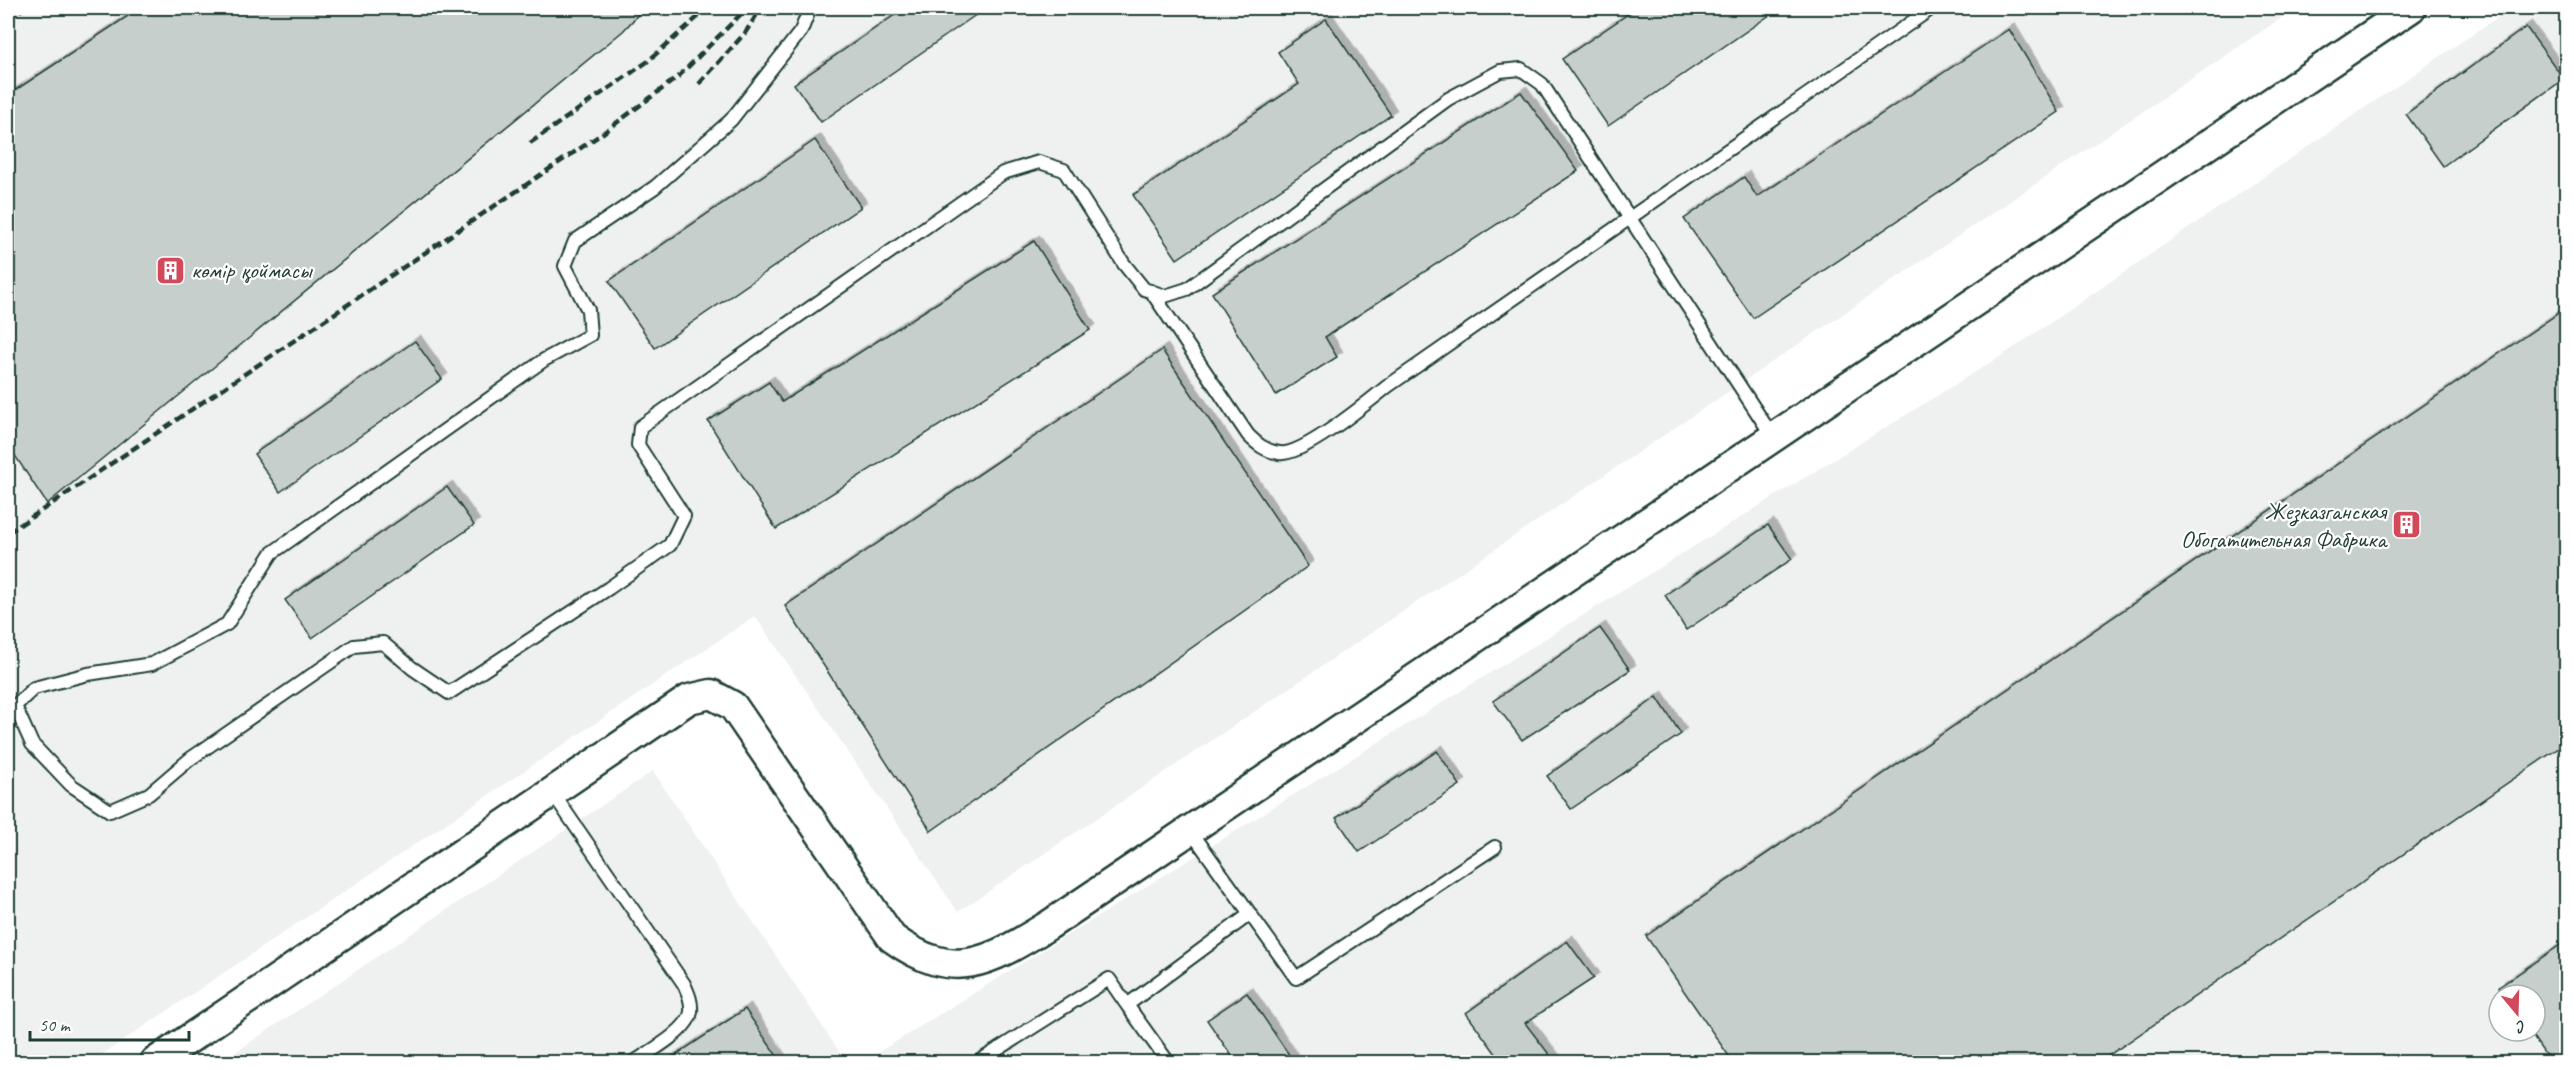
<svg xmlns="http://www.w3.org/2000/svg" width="2574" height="1070" viewBox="0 0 2574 1070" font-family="Caveat,sans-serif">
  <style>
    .built { fill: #eef1f0; fill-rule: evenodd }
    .building { fill: #c7cfcc; stroke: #1f3d34; stroke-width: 1.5; filter: url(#shadow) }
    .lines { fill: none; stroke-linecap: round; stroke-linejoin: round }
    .service-casing { stroke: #1f3d34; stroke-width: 16 }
    .tertiary-casing { stroke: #1f3d34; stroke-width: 33 }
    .service { stroke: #fff; stroke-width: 12 }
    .tertiary { stroke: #fff; stroke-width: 28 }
    .rail { stroke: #1f3d34; stroke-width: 4.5; stroke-dasharray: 9 4.5; stroke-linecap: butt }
    .labels { text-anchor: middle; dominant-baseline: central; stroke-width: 4.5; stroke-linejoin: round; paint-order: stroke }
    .poi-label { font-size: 24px; fill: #1f3d34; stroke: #fff; text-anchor: start }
  </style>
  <defs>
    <filter id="shadow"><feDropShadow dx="5.5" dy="-5.5" stdDeviation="0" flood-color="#0004"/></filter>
  </defs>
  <rect width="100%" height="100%" fill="#fff"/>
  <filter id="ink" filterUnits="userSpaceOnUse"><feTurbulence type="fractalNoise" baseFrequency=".0167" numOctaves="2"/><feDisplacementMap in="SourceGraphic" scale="12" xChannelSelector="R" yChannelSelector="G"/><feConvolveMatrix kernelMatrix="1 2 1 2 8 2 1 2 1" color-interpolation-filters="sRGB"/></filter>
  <g filter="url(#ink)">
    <!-- built -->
    <path class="built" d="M 8,8 L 2296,8 L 958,912 L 755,616 L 91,1062 L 8,1062 Z
      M 2511,8 L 2566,8 L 2566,1062 L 863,1062 L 2009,351 ZM 2499,995 L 2535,995 L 2535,1031 L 2499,1031 Z
      M 653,771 L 846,1062 L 221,1062 Z"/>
    <!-- building -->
    <path class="building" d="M 140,8 L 644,8 L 623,31 L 47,504 L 8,445 L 8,95 Z
      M 905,8 L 981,8 L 983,10 L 821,122 L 794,84 Z
      M 1637,8 L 1780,8 L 1608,126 L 1562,59 Z
      M 1326,19 L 1391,115 L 1177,259 L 1133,195 L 1299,84 L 1278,52 Z
      M 2526,27 L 2564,79 L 2443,166 L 2406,114 Z
      M 2009,29 L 2059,112 L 1753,318 L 1684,219 L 1744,177 L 1757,197 Z
      M 1521,92 L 1578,171 L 1325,337 L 1337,357 L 1276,395 L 1212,293 Z
      M 815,140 L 861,207 L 655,348 L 609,281 Z
      M 1034,241 L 1090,330 L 776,529 L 708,421 L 769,382 L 782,402 Z
      M 2566,308 L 2566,743 L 2099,1062 L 1733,1062 L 1646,936 Z
      M 415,341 L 442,379 L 280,492 L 254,454 Z
      M 1162,350 L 1308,566 L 931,831 L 785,606 Z
      M 447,487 L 474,525 L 312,638 L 285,600 Z
      M 1768,525 L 1792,559 L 1686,630 L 1665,595 Z
      M 1600,628 L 1630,670 L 1522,740 L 1493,701 Z
      M 1657,697 L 1681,734 L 1571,809 L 1547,776 Z
      M 1437,751 L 1460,785 L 1359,852 L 1336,818 Z
      M 1567,941 L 1594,978 L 1525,1023 L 1555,1062 L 1502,1062 L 1466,1013 Z
      M 2566,941 L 2566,1062 L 2550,1062 L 2529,1031 L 2535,1031 L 2535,995 L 2504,995 L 2499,987 Z
      M 1247,993 L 1294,1062 L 1236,1062 L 1207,1020 Z
      M 745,1009 L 781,1062 L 665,1062 Z"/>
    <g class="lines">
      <defs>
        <path id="service" d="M 810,8 L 801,31 L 731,120 L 655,187 L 575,241 L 565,266 L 588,310 L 590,335 L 544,360 L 272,553 L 227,624 L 152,664 L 88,674 L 34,688 L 15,706 L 32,744 L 71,785 L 110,811 L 149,794 L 190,759 L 354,646 L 383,643 L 412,668 L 449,693 L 609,588 L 670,545 L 684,516 L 638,445 L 640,427 L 1003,173 L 1039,162 L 1064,170 L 1124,264 L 1144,289 L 1165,296 L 1187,289 L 1448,99 L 1500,71 L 1521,69 L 1542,84 L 1773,437
          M 1151,291 L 1248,435 C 1257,444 1265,451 1279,453 C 1302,457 1368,402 1388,386 L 1932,8
          M 552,792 L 684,984 C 688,993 692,1001 691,1012 C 688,1031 649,1052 634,1062
          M 1190,830 L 1296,978 L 1495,847
          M 1127,1005 L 1168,1062
          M 978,1062 L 1109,979 L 1127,1005 L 1250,914"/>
        <path id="tertiary" d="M 155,1062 L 689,699 L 711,694 L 733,706 L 892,938 C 955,984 990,961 1049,925 L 2411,8"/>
      </defs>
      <!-- service casing -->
      <use href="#service" class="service-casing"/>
      <!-- tertiary casing -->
      <use href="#tertiary" class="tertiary-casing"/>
      <!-- service -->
      <use href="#service" class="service"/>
      <!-- tertiary -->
      <use href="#tertiary" class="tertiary"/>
      <!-- rail -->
      <path class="rail" d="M 8,18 L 24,8
        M 699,84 L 745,33 L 761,8
        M 530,143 L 647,62 L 708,8
        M 8,533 L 603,133 L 678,77 L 747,8"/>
    </g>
  </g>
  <!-- icons -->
  <defs>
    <symbol id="building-square" viewBox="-11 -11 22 22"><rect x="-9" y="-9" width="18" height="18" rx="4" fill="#d1495b" stroke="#fff"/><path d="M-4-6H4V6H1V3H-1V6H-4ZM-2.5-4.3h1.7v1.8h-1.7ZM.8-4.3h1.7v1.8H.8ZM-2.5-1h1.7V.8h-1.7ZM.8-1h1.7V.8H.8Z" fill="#fff"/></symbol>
  </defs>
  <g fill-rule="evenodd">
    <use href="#building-square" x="154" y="254" width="33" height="33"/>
    <use href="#building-square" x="2390" y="508" width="33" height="33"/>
  </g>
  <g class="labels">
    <!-- poi labels -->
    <g class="poi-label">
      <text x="191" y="270">көмір қоймасы</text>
      <text x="2386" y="511" text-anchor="end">Жезказганская<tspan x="2386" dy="28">Обогатительная Фабрика</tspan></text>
    </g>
  </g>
  <!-- margin -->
  <rect width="2574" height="1070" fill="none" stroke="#fff" stroke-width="30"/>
  <rect x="15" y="15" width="2544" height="1040" fill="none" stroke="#1f3d34" stroke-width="2" filter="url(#ink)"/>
  <!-- north arrow -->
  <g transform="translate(2517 1013) rotate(161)"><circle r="28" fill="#ffffff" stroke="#a5b1ae" stroke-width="1.5"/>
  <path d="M0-4.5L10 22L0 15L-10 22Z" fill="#d1495b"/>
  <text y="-9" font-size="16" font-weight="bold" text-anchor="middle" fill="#1f3d34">С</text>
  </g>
  <!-- scale -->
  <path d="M30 1031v9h159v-9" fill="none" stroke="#1f3d34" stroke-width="3"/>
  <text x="39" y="1031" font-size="18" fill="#1f3d34" stroke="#ffffff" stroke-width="4.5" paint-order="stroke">50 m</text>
</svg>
